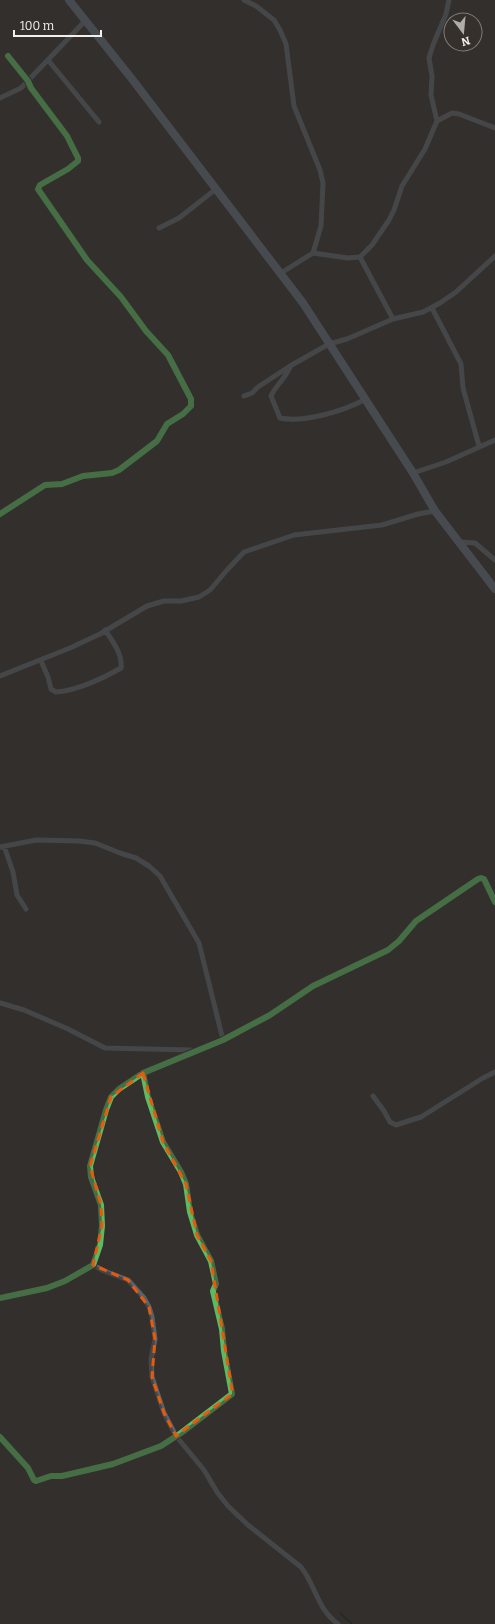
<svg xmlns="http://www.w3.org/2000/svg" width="495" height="1624" viewBox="0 0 495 1624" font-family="Bitter,serif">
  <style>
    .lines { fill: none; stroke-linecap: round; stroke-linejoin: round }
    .stream { stroke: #101f1f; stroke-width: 1.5 }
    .minor { stroke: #5a6269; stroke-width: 5 }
    .trunk { stroke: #5f6e78; stroke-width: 8 }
    .cycleway-casing { stroke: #35302c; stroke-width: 8 }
    .cycleway { stroke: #5cba63; stroke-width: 6 }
    .marked { fill: none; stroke: #e8590c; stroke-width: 3; stroke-dasharray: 8 5; stroke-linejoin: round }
  </style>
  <rect width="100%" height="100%" fill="#33302e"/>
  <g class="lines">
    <!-- stream -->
    <path class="stream" d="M 340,1613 L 352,1624"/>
    <!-- minor -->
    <path class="minor" d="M 244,0 L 256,6 L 274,20 L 280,30 L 286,44 L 294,106 L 320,170 L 323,183 L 321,226 L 313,253 L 281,273
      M 48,60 L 99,122
      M 0,98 L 21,88 L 85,21
      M 437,121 L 452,113 L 459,114 L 495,128
      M 159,228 L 179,218 L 216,189
      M 313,253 L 348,258 L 360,257 L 372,245 L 389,220 L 394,210 L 402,186 L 425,149 L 437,121 L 431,95 L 432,76 L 429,58 L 433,45 L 446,14 L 449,0
      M 360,257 L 393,319
      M 432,308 L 461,364 L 463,388 L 479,446
      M 290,367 C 285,379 276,385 271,396 L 280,418 C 304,423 343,411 364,400
      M 244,396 L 252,393 L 258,387 L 290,366 L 329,344 L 347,339 L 393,319 L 423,312 L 440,303 L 456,292 L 495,256
      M 413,473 L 446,462 L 495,440
      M 0,514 L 45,485 L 62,484 L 83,476 L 112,473 L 119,470 L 157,441 L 167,424 L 183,414 L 191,406 L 191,399 L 168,355 L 146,331 L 121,297 L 87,260 L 38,189 L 40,185 L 68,169 L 78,161 L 78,158 L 67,136 L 31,88 L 28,81 L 8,56
      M 460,542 L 475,543 L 495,560
      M 41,661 L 48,677 L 51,689 L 56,692 C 76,691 104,678 121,668 C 123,655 112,640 105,630
      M 0,676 L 70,648 L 100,634 L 147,606 L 164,601 L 181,601 L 199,597 L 210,590 L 227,570 L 244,552 L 294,535 L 382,525 L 418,514 L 435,511
      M 4,846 L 13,872 L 17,895 L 26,909
      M 0,847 L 36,840 L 79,841 L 95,843 L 120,853 L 136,858 L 149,866 L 160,876 L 199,943 L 223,1040
      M 0,1003 L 24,1010 L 68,1029 L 105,1048 L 191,1050
      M 373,1096 L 384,1111 L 390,1122 L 396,1125 L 421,1117 L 483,1078 L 495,1072
      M 93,1265 L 104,1271 L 128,1280 L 144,1298 L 149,1307 L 152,1317 L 155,1339 L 151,1359 L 152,1377 L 164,1413 L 176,1436 L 204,1470 L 217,1492 L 228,1506 L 248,1525 L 301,1567 C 316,1586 317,1609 338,1624
      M 0,1298 L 47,1288 L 65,1281 L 93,1265 L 100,1245 L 102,1226 L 101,1205 L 91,1177 L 90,1166 L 106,1110 L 111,1097 L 119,1089 L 143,1073 L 223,1040 L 270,1015 L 313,986 L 388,950 L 399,941 L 416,921 L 478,879 L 481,878 L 484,879 L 495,902
      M 0,1437 L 28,1468 L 34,1480 L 36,1481 L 51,1476 L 62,1476 L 113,1464 L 161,1446 L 181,1433 L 232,1394 L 224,1351 L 222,1329 L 213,1291 L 216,1284 L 211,1261 L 197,1235 L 190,1212 L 186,1184 L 181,1172 L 163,1142 L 148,1097 L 143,1073"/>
    <!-- trunk -->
    <path class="trunk" d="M 69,0 L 132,79 L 303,303 L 413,473 L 435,511 L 495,589"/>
    <defs>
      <path id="cycleway" d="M 0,514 L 45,485 L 62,484 L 83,476 L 112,473 L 119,470 L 157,441 L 167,424 L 183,414 L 191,406 L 191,399 L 168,355 L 146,331 L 121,297 L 87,260 L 38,189 L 40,185 L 68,169 L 78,161 L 78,158 L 67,136 L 31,88 L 28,81 L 8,56
        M 0,1298 L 47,1288 L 65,1281 L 93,1265 L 100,1245 L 102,1226 L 101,1205 L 91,1177 L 90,1166 L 106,1110 L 111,1097 L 119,1089 L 143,1073 L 223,1040 L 270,1015 L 313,986 L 388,950 L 399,941 L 416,921 L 478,879 L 481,878 L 484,879 L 495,902
        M 0,1437 L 28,1468 L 34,1480 L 36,1481 L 51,1476 L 62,1476 L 113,1464 L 161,1446 L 181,1433 L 232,1394 L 224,1351 L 222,1329 L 213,1291 L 216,1284 L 211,1261 L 197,1235 L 190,1212 L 186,1184 L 181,1172 L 163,1142 L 148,1097 L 143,1073"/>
    </defs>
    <!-- cycleway casing -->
    <use href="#cycleway" class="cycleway-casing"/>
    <!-- cycleway -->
    <use href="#cycleway" class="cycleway"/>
  </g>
  <!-- marked area -->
  <path d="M0 0H495V1624H0ZM 143,1073 L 163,1142 L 186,1184 L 197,1235 L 211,1261 L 232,1390 L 232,1394 L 176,1436 L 164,1413 L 152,1377 L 155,1339 L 149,1307 L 128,1280 L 93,1265 L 102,1226 L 101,1205 L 90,1166 L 111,1097 Z" fill="#33302e" fill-opacity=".55" fill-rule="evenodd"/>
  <path class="marked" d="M 143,1073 L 163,1142 L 186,1184 L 197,1235 L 211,1261 L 232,1390 L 232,1394 L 176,1436 L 164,1413 L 152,1377 L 155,1339 L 149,1307 L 128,1280 L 93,1265 L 102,1226 L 101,1205 L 90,1166 L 111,1097 Z"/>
  <!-- north arrow -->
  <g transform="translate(463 32) rotate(164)"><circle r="19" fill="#35302c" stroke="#817c79"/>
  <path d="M0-3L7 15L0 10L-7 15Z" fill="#afacaa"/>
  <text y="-6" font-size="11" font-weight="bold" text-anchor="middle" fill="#f2efed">N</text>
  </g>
  <!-- scale -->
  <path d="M14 30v6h87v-6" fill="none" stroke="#f2efed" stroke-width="2"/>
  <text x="20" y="30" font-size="12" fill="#f2efed" stroke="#35302c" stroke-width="3" paint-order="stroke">100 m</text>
</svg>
